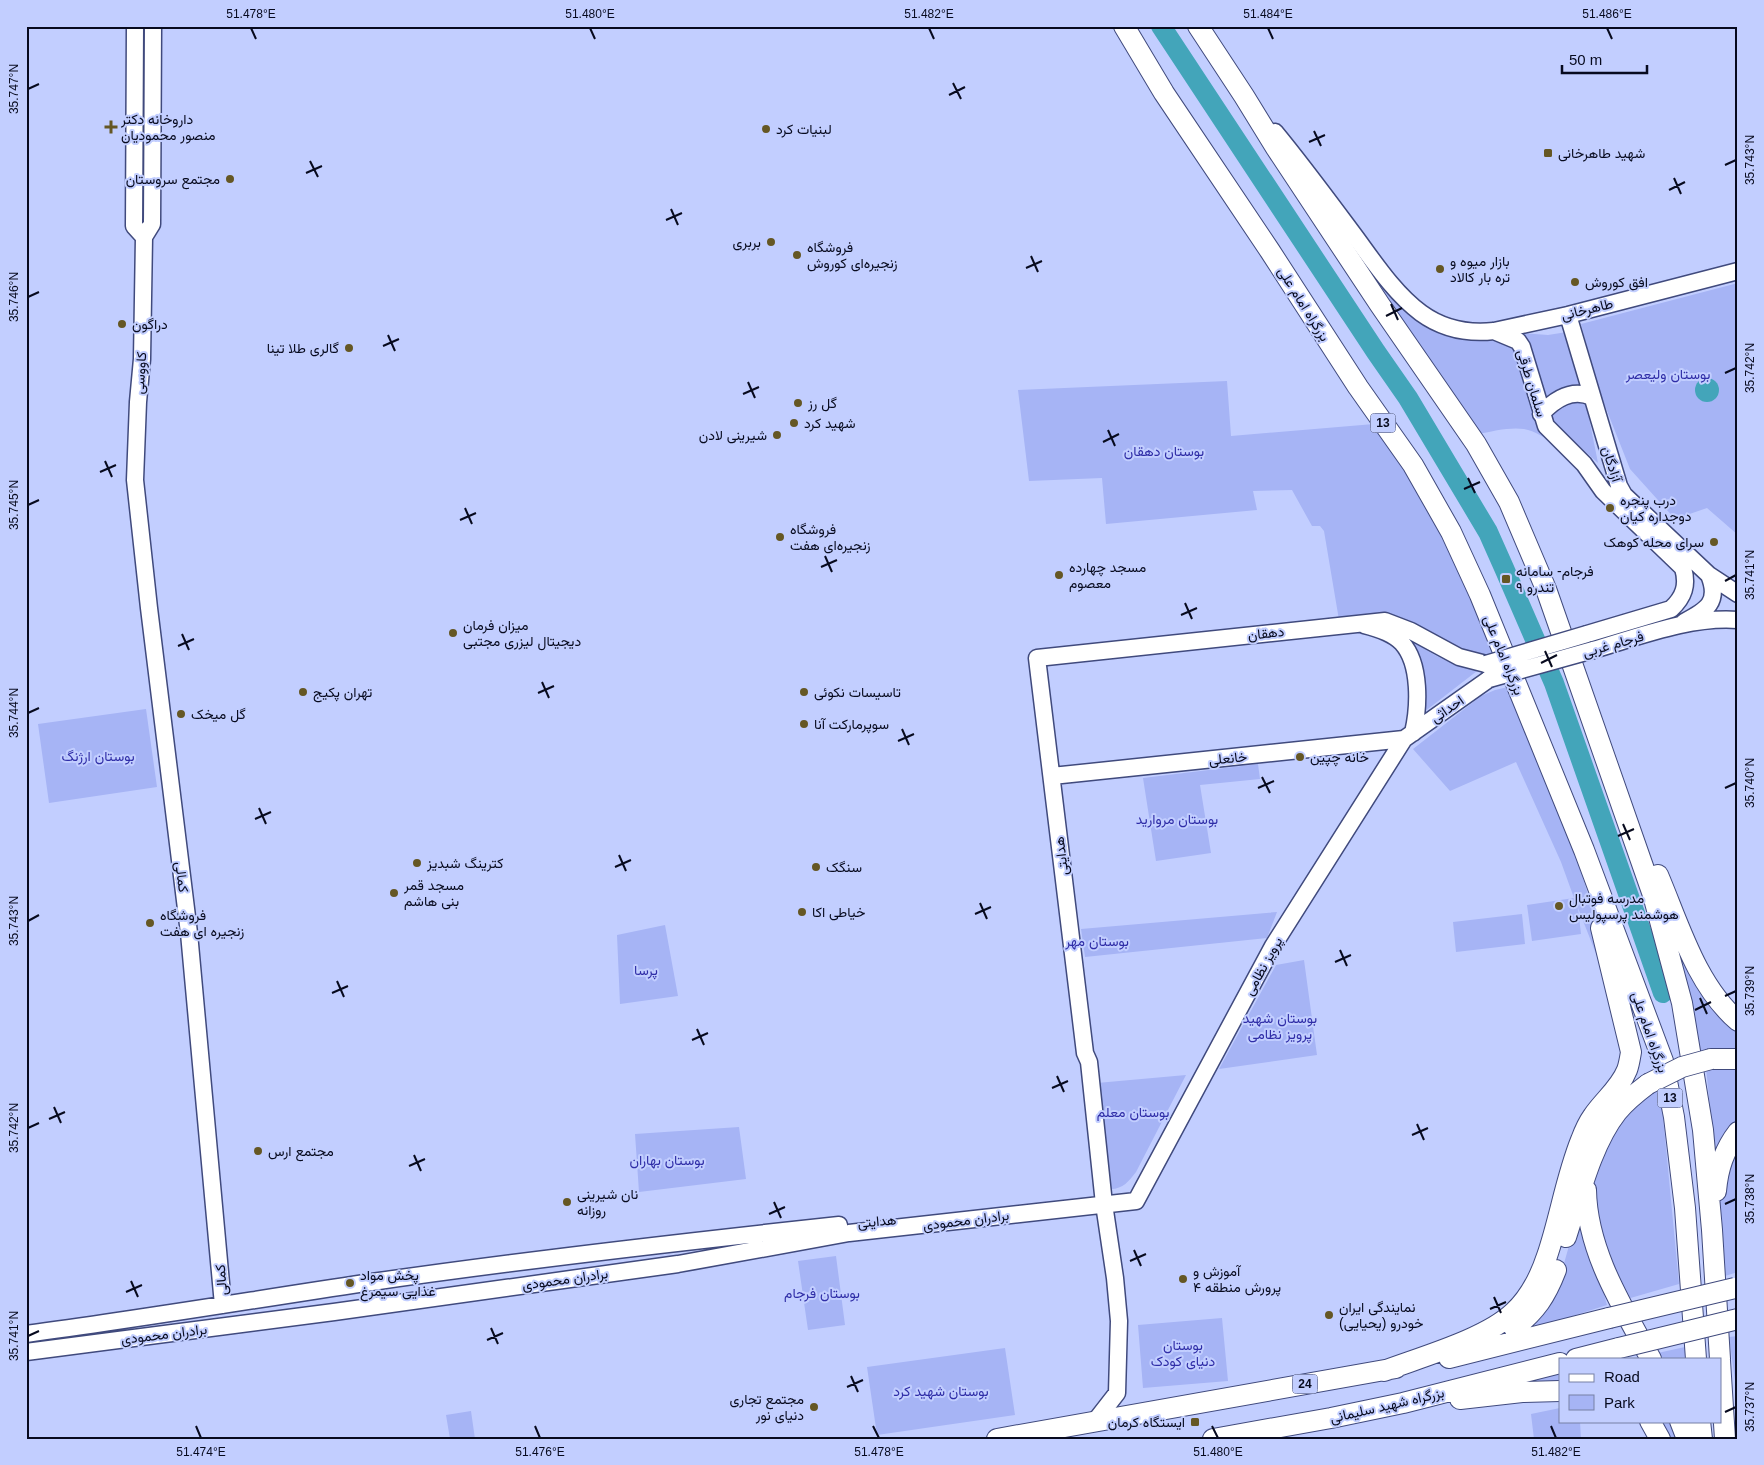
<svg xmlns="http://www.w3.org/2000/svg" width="1764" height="1465" viewBox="0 0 1764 1465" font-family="Helvetica,Vazirmatn,sans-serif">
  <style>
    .green { fill: #a6b4f5 }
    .water { fill: #43a5ba }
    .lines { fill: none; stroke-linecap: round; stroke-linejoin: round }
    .river { stroke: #43a5ba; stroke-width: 20 }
    .secondary-casing { stroke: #404a7d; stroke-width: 19 }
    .highway-casing { stroke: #404a7d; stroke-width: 22 }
    .secondary { stroke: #fff; stroke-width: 16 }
    .highway { stroke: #fff; stroke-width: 20 }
    .secondary-bridge-casing { stroke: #404a7d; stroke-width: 19; stroke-linecap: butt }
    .highway-bridge-casing { stroke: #404a7d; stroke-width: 22; stroke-linecap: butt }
    .secondary-bridge { stroke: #fff; stroke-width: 16 }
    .highway-bridge { stroke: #fff; stroke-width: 20 }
    .ticks { fill: none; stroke: #070a1e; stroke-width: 2 }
    .poi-dot { fill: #655724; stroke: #c2ceff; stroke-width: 2 }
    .labels { text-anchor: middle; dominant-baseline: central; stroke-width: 4; stroke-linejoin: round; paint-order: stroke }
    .shield { fill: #c2ceff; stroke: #3f4562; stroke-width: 1 }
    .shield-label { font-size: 12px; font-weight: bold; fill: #070a1e }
    .poi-label { font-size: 14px; fill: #070a1e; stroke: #c2ceff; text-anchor: start }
    .street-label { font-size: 14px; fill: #070a1e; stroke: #c2ceff }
    .park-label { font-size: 14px; fill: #2f2da7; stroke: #c2ceff }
    .neatline { fill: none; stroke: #070a1e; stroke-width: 2 }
    .ticks-label { font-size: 12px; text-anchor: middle; fill: #070a1e }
  </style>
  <rect width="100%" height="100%" fill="#c2ceff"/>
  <!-- green -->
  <path class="green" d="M 1319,199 L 1411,313 L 1511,340 L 1554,443 C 1545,438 1535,431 1524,429 C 1510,427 1493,431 1479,434 Z
    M 1738,283 L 1738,535 L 1707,508 L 1675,519 L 1630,469 L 1598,388 L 1581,324 Z
    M 1509,332 L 1548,335 L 1567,332 L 1579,385 L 1570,386 L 1543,399 Z
    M 1227,381 L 1231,436 L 1374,424 L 1402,465 L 1445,539 L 1494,654 L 1481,657 L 1339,620 L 1324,531 L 1320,526 L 1312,526 L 1292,490 L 1253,491 L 1257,510 L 1106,524 L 1102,478 L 1029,481 L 1018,390 Z
    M 1576,402 L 1586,403 L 1598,463 L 1549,419 C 1556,409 1564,404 1576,402 Z
    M 1401,633 C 1428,652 1445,663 1477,671 L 1424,712 L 1425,700 Z
    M 1508,687 C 1530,749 1559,809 1581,872 C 1595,914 1605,959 1615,1002 L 1578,908 L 1581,934 L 1532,941 L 1527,905 L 1574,898 L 1561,862 L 1516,762 L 1450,791 L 1413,749 L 1481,696 L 1495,690 Z
    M 146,709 L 157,787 L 49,803 L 38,724 Z
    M 1258,764 L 1260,779 L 1200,785 L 1211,853 L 1156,861 L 1143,778 Z
    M 1277,912 L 1267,938 L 1085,957 L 1081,929 Z
    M 1522,914 L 1525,944 L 1456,952 L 1453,922 Z
    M 665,925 L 678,996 L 620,1004 L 617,935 Z
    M 1676,942 L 1738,1027 L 1738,1052 L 1701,1056 L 1692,1006 Z
    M 1304,960 L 1317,1055 L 1219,1069 L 1276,965 Z
    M 1738,1064 L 1738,1127 L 1714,1170 L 1712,1130 L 1706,1067 Z
    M 1186,1075 L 1136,1172 C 1129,1181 1123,1189 1111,1189 L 1097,1083 Z
    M 1658,1085 L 1663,1116 L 1679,1284 L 1627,1299 L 1612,1273 L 1592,1193 L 1594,1173 L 1614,1128 Z
    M 739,1127 L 746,1179 L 639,1192 L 635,1134 Z
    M 1738,1139 L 1738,1272 L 1725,1276 L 1719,1190 Z
    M 1582,1200 L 1583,1220 L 1607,1305 L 1508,1337 L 1561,1274 Z
    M 836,1256 L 845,1325 L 808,1330 L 798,1261 Z
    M 1222,1318 L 1228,1381 L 1143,1388 L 1138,1325 Z
    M 1738,1336 L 1738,1402 L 1729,1337 Z
    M 1685,1347 L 1686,1359 L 1656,1359 L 1653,1354 Z
    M 1005,1348 L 1015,1415 L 877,1435 L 867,1367 Z
    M 1560,1372 L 1560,1387 L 1499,1384 Z
    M 1560,1408 L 1560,1421 L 1580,1421 L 1581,1439 L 1534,1439 L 1531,1414 Z
    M 471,1411 L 475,1439 L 450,1439 L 446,1415 Z
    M 1655,1421 L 1675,1421 L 1681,1439 L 1665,1439 Z"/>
  <!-- water -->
  <path class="water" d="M1695 390a12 12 0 1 1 24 0a12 12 0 1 1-24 0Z"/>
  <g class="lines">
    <!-- river -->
    <path class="river" d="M 1161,26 L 1376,352 L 1408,398 L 1488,532 L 1504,568 L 1554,683 L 1663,993"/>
    <defs>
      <path id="secondary" d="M 135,26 L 134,226 L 144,237
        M 153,26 L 152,224 L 144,237 L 142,359 L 138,402 L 135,480 L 149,608 L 189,933 L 223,1305
        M 1275,132 C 1303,166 1328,200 1354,235 C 1374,262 1394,293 1421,313 C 1443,329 1467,334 1494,331 L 1568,315 L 1738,271
        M 1568,315 L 1619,486 L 1624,495 L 1709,575 L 1738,594
        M 1494,331 L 1518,341 L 1522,347 L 1546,426 L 1584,464 L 1603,491 L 1683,568 C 1688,585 1684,597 1671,609 L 1587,634
        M 1541,414 C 1555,399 1572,388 1592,397
        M 1684,622 C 1707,610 1720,602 1709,575
        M 1364,625 C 1376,628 1393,633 1402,643 C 1421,664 1419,707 1413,733
        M 1593,650 C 1638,637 1691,616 1738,620
        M 1052,776 L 1404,739
        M 26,1334 C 139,1319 252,1300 365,1283 C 522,1260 681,1242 839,1225
        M 26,1352 L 334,1312 L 678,1264 L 849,1233 L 1136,1201 L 1273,946 L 1404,739 L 1489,679
        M 1096,1420 L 1117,1393 L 1119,1321 L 1115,1278 L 1104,1204 L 1089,1062 L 1085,1053 L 1037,658 L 1385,621 L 1411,631 L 1459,657 L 1486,664"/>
      <path id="highway" d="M 1124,26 L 1164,93 L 1270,251 L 1358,387 L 1413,465 L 1451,532 L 1480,595 L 1584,850 L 1663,1061 L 1674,1117 L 1685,1208 L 1696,1359
        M 1198,26 L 1244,96 L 1276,148 L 1380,305 L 1476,444 L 1509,502 L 1546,589 L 1653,895 L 1682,1003 L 1703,1130 L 1712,1230 L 1720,1359
        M 1658,875 C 1679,924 1696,985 1738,1021
        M 1711,1059 L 1738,1059
        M 1586,1190 C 1587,1251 1622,1306 1651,1359
        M 1716,1191 C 1718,1168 1724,1150 1738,1132
        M 1566,1237 C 1579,1198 1591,1145 1617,1112 C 1626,1101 1636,1093 1648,1084
        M 1514,1328 C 1536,1311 1546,1296 1556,1270
        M 1449,1358 L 1609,1318
        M 1576,1359 L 1619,1348
        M 1720,1361 L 1725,1439
        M 1384,1371 C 1421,1357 1486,1339 1514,1312 C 1530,1297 1540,1277 1547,1256 C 1560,1218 1566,1177 1581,1140 C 1584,1132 1588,1123 1593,1116 C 1603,1101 1620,1088 1627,1070 C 1629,1065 1630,1058 1631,1052 L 1601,928
        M 1460,1399 L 1522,1392 L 1560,1391
        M 1650,1421 L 1660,1439
        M 1680,1421 L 1687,1439
        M 1700,1421 L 1702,1439
        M 997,1439 L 1396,1368
        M 1213,1439 L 1331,1418 L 1403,1403 L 1560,1363"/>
    </defs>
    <!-- secondary casing -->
    <use href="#secondary" class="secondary-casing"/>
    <!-- highway casing -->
    <use href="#highway" class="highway-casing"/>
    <!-- secondary -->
    <use href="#secondary" class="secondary"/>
    <!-- highway -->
    <use href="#highway" class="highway"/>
    <defs>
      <path id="secondary-bridge" d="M 1486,664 L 1587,634
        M 1489,679 L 1593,650"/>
      <path id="highway-bridge" d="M 1648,1084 L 1682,1067 L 1711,1059
        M 1609,1318 L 1735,1288
        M 1619,1348 L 1738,1319"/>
    </defs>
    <!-- secondary-bridge casing -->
    <use href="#secondary-bridge" class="secondary-bridge-casing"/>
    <!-- highway-bridge casing -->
    <use href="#highway-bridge" class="highway-bridge-casing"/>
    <!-- secondary-bridge -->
    <use href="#secondary-bridge" class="secondary-bridge"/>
    <!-- highway-bridge -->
    <use href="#highway-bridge" class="highway-bridge"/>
  </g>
  <!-- ticks -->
  <path class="ticks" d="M 251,28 L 256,39M 590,28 L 595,39M 929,28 L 934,39M 1268,28 L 1273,39M 1607,28 L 1612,39M 953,83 L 961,99M 28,89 L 39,84M 949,95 L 965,87M 1314,131 L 1321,146M 1309,142 L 1325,135M 310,161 L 318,177M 1725,165 L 1736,160M 306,173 L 322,166M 1674,178 L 1681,194M 1669,190 L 1685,182M 671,209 L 678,225M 666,220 L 682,213M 1031,256 L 1038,272M 1026,268 L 1042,261M 28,297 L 39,292M 1391,304 L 1398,320M 1386,316 L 1402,308M 388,335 L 395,351M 383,346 L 399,339M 1725,373 L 1736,368M 748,382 L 755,398M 743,394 L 759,387M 1108,430 L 1115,446M 1103,442 L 1119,434M 105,461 L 112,477M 100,472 L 116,465M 1468,478 L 1475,493M 1464,489 L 1480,482M 28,505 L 39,500M 465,508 L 472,524M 460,520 L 476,513M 825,556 L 832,572M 821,567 L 837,560M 1725,581 L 1736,575M 1185,603 L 1192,619M 1181,615 L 1197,608M 182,634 L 189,650M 178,646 L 194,639M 1545,651 L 1552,667M 1541,663 L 1557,655M 542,682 L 549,698M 538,693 L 554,686M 28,713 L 39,708M 902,729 L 909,745M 898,741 L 914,734M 1262,777 L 1270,793M 1258,788 L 1274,781M 1725,788 L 1736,783M 259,808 L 266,824M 255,819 L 271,812M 1623,824 L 1630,840M 1618,836 L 1634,829M 619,855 L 626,871M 615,867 L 631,860M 980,903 L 987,919M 975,914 L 991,907M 28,921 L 39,915M 1340,950 L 1347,966M 1335,962 L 1351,955M 337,981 L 344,997M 332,993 L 348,986M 1725,996 L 1736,991M 1700,998 L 1707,1014M 1695,1010 L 1711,1002M 697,1029 L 704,1045M 692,1040 L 708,1033M 1057,1076 L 1064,1092M 1052,1088 L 1068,1081M 54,1107 L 61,1123M 49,1119 L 65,1112M 1417,1124 L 1424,1140M 28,1128 L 39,1123M 1412,1135 L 1428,1128M 414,1155 L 421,1171M 409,1166 L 425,1159M 774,1202 L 781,1218M 1725,1204 L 1736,1199M 769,1214 L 785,1207M 1134,1250 L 1141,1266M 1130,1261 L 1146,1254M 131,1281 L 138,1297M 126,1292 L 142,1285M 1494,1297 L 1501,1313M 1490,1309 L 1506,1302M 491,1328 L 498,1344M 28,1336 L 39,1331M 487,1340 L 503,1333M 851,1376 L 858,1392M 847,1387 L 863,1380M 1725,1412 L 1736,1407M 196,1426 L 201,1438M 535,1426 L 540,1438M 873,1426 L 879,1438M 1212,1426 L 1218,1438M 1551,1426 L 1556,1438"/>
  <!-- markers -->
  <g class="poi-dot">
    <path d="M108.5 119.5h5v5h5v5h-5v5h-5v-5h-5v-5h5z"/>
    <circle cx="766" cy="129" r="5"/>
    <rect x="1543" y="148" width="10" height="10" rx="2.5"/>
    <circle cx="230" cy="179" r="5"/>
    <circle cx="771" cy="242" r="5"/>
    <circle cx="797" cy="255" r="5"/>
    <circle cx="1440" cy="269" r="5"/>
    <circle cx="1575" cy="282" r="5"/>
    <circle cx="122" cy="324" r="5"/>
    <circle cx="349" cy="348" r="5"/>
    <circle cx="798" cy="403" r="5"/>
    <circle cx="794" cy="423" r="5"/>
    <circle cx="777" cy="435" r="5"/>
    <circle cx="1610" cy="508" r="5"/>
    <circle cx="780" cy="537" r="5"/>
    <circle cx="1714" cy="542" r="5"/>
    <circle cx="1059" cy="575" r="5"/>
    <rect x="1501" y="574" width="10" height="10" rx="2.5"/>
    <circle cx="453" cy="633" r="5"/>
    <circle cx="303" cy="692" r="5"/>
    <circle cx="804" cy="692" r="5"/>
    <circle cx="181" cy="714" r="5"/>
    <circle cx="804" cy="724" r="5"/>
    <circle cx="1300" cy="757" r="5"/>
    <circle cx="417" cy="863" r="5"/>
    <circle cx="816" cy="867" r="5"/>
    <circle cx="394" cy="893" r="5"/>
    <circle cx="1559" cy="906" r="5"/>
    <circle cx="802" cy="912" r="5"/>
    <circle cx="150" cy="923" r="5"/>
    <circle cx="258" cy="1151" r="5"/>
    <circle cx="567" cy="1202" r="5"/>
    <circle cx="1183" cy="1279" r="5"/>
    <circle cx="350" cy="1283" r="5"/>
    <circle cx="1329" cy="1315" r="5"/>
    <circle cx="814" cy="1407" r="5"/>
    <rect x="1190" y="1417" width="10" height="10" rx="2.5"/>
  </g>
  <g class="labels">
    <!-- shield labels -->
    <g class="shield">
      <rect x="1370.5" y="413.5" width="25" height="19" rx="4"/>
      <rect x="1657.5" y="1088.5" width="25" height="19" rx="4"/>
      <rect x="1292.5" y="1374.5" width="25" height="19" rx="4"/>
    </g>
    <g class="shield-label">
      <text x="1383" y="423">13</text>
      <text x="1670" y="1098">13</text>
      <text x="1305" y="1384">24</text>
    </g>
    <!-- poi labels -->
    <g class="poi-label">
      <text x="121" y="119">داروخانه دکتر<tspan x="121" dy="16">منصور محمودیان</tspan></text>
      <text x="776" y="129">لبنیات کرد</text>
      <text x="1558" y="153">شهید طاهرخانی</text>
      <text x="220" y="179" text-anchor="end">مجتمع سروستان</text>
      <text x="761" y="242" text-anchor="end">بربری</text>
      <text x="807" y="247">فروشگاه<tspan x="807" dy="16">زنجیره‌ای کوروش</tspan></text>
      <text x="1450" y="261">بازار میوه و<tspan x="1450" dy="16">تره بار کالاد</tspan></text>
      <text x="1585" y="282">افق کوروش</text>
      <text x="132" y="324">دراگون</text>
      <text x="339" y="348" text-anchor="end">گالری طلا تینا</text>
      <text x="808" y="403">گل رز</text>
      <text x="804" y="423">شهید کرد</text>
      <text x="767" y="435" text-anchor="end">شیرینی لادن</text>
      <text x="1620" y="500">درب پنجره<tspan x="1620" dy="16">دوجداره کیان</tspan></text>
      <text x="790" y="529">فروشگاه<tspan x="790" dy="16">زنجیره‌ای هفت</tspan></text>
      <text x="1704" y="542" text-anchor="end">سرای محله کوهک</text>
      <text x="1069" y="567">مسجد چهارده<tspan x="1069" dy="16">معصوم</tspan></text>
      <text x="1516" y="571">فرجام- سامانه<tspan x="1516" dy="16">۹ تندرو</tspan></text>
      <text x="463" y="625">میزان فرمان<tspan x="463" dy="16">دیجیتال لیزری مجتبی</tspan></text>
      <text x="313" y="692">تهران پکیج</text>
      <text x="814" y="692">تاسیسات نکوئی</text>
      <text x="191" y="714">گل میخک</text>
      <text x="814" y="724">سوپرمارکت آنا</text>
      <text x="1310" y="757">خانه چپین</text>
      <text x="427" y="863">کترینگ شبدیز</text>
      <text x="826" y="867">سنگک</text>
      <text x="404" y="885">مسجد قمر<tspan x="404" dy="16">بنی هاشم</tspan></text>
      <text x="1569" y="898">مدرسه فوتبال<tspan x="1569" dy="16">هوشمند پرسپولیس</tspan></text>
      <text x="812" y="912">خیاطی اکا</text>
      <text x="160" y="915">فروشگاه<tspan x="160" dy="16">زنجیره ای هفت</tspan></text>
      <text x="268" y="1151">مجتمع ارس</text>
      <text x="577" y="1194">نان شیرینی<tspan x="577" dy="16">روزانه</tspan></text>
      <text x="1193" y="1271">آموزش و<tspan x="1193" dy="16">پرورش منطقه ۴</tspan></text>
      <text x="360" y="1275">پخش مواد<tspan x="360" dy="16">غذایی سیمرغ</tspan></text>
      <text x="1339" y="1307">نمایندگی ایران<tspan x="1339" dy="16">خودرو (یحیایی)</tspan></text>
      <text x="804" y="1399" text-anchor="end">مجتمع تجاری<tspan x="804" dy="16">دنیای نور</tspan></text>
      <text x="1185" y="1422" text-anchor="end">ایستگاه کرمان</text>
    </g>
    <!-- street labels -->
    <g class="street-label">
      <text transform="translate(1304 304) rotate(58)">بزرگراه امام علی</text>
      <text transform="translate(1587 309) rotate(-14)">طاهرخانی</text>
      <text transform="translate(140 373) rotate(-86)">کاووسی</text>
      <text transform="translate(1532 383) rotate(73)">سلمان طرقی</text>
      <text transform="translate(1612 464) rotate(72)">آزادگان</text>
      <text transform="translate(1266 633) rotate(-6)">دهقان</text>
      <text transform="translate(1613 644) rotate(-16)">فرجام غربی</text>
      <text transform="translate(1504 655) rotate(68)">بزرگراه امام علی</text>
      <text transform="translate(1447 709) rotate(-35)">احداثی</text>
      <text transform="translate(1228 758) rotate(-6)">خانعلی</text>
      <text transform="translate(1061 856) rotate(-97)">هدایتی</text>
      <text transform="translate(182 877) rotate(83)">کمالی</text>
      <text transform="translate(1263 966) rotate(-61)">پرویز نظامی</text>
      <text transform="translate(1650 1032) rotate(71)">بزرگراه امام علی</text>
      <text transform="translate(966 1220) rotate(-7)">برادران محمودی</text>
      <text transform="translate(877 1221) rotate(-5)">هدایتی</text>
      <text transform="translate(565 1279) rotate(-8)">برادران محمودی</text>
      <text transform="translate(221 1280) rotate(-95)">کمالی</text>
      <text transform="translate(164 1334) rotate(-7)">برادران محمودی</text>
      <text transform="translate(1387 1405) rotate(-13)">بزرگراه شهید سلیمانی</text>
    </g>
    <!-- park labels -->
    <g class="park-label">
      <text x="1668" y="374">بوستان ولیعصر</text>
      <text x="1164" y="451">بوستان دهقان</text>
      <text x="98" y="756">بوستان ارژنگ</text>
      <text x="1177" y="819">بوستان مروارید</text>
      <text x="1097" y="941">بوستان مهر</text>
      <text x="646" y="970">پرسا</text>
      <text x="1280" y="1018">بوستان شهید<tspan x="1280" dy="16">پرویز نظامی</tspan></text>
      <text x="1133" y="1112">بوستان معلم</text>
      <text x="667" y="1160">بوستان بهاران</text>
      <text x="822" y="1293">بوستان فرجام</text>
      <text x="1183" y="1345">بوستان<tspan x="1183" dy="16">دنیای کودک</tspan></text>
      <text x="941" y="1391">بوستان شهید کرد</text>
    </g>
  </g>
  <!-- border -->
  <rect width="1764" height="1465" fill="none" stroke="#c2ceff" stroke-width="55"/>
  <!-- legend -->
  <rect x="1559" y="1358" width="162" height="65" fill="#c2ceff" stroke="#7780a5"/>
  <rect x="1569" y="1374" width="25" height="8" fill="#ffffff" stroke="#7780a5"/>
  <text x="1604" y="1382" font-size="15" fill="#070a1e">Road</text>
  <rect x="1569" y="1395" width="25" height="15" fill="#a6b4f5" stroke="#7780a5"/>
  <text x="1604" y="1408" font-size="15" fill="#070a1e">Park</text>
  <!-- scale -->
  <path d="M1562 65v8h85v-8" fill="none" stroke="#070a1e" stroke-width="2.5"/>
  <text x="1569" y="65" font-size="15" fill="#070a1e" stroke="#c2ceff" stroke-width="4" paint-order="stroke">50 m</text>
  <rect x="28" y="28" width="1708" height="1410" class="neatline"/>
  <g class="ticks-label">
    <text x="251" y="18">51.478°E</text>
    <text x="590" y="18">51.480°E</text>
    <text x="929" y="18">51.482°E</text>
    <text x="1268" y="18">51.484°E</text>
    <text x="1607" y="18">51.486°E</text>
    <text transform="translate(14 89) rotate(-90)" y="4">35.747°N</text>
    <text transform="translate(1750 160) rotate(-90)" y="4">35.743°N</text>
    <text transform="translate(14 297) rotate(-90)" y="4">35.746°N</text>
    <text transform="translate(1750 368) rotate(-90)" y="4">35.742°N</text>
    <text transform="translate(14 505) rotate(-90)" y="4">35.745°N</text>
    <text transform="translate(1750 575) rotate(-90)" y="4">35.741°N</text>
    <text transform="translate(14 713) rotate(-90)" y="4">35.744°N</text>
    <text transform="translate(1750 783) rotate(-90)" y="4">35.740°N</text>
    <text transform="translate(14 921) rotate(-90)" y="4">35.743°N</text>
    <text transform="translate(1750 991) rotate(-90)" y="4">35.739°N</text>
    <text transform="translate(14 1128) rotate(-90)" y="4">35.742°N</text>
    <text transform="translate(1750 1199) rotate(-90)" y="4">35.738°N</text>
    <text transform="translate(14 1336) rotate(-90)" y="4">35.741°N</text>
    <text transform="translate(1750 1407) rotate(-90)" y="4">35.737°N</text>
    <text x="201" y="1456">51.474°E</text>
    <text x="540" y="1456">51.476°E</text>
    <text x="879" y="1456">51.478°E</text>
    <text x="1218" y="1456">51.480°E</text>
    <text x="1556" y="1456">51.482°E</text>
  </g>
</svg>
